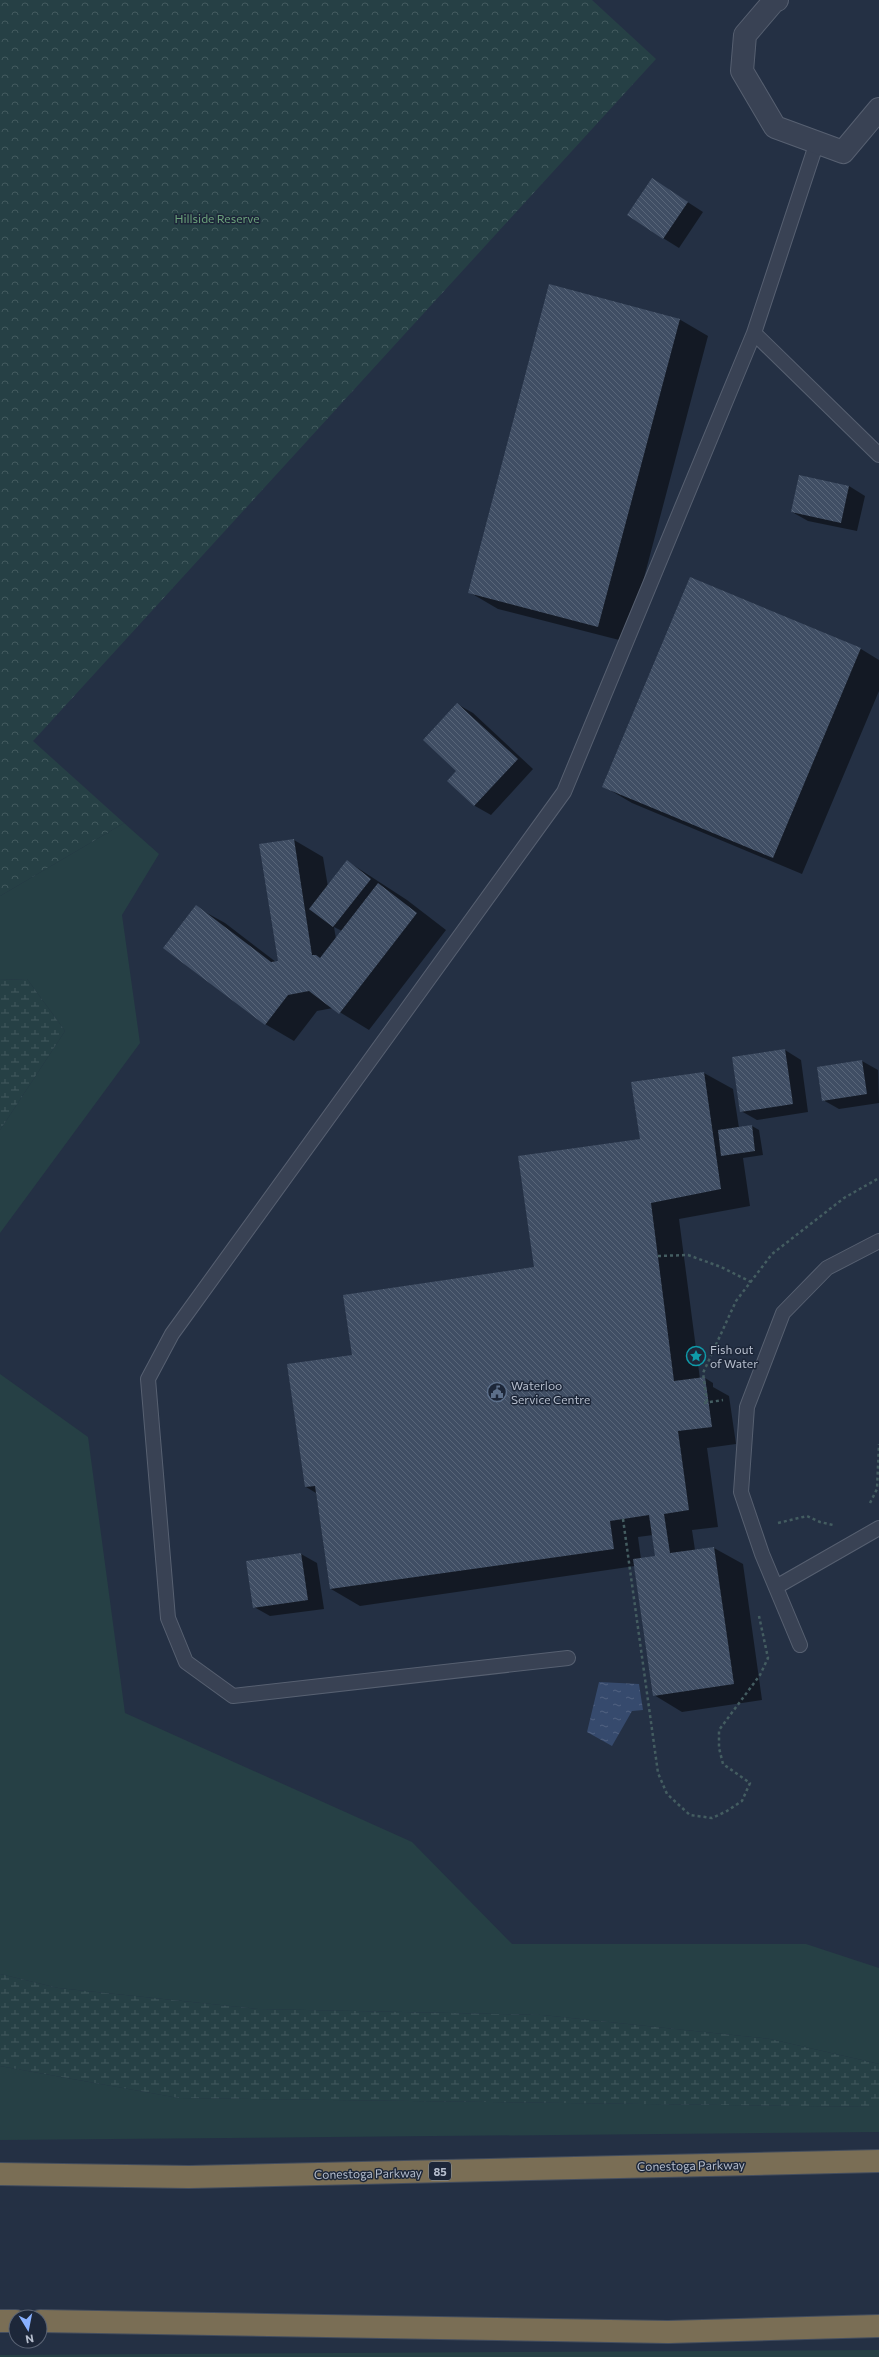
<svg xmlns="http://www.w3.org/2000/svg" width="879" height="2357" viewBox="0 0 879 2357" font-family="Commissioner,sans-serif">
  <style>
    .green { fill: #264045 }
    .forest { fill: url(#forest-crowns) }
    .wetland { fill: url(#wetland-marsh) }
    .water { fill: url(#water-ripples) }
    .shadow { fill: #0007; fill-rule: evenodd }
    .building { fill: url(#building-back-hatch) }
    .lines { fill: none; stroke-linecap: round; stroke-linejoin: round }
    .lane-casing { stroke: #576071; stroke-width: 16 }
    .street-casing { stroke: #576071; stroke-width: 24 }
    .highway-casing { stroke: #434d5e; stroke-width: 24 }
    .path { stroke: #445d61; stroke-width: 2.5; stroke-dasharray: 3 3; stroke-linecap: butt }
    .lane { stroke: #394254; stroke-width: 14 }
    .street { stroke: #394254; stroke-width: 22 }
    .highway { stroke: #7a6e55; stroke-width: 22 }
    .labels { text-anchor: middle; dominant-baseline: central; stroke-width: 3; stroke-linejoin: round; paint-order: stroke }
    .shield { fill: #1d2739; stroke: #8891a1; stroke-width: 1 }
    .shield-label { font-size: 11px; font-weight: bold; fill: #b6becd }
    .park-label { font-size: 12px; fill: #6ba07a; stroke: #1d2739 }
    .poi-label { font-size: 12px; fill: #b6becd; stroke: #1d2739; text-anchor: start }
    .street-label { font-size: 12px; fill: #b6becd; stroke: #1d2739 }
  </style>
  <defs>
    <pattern id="forest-crowns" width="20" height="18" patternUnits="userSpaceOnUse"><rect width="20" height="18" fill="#264045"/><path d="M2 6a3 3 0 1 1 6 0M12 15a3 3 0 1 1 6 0" fill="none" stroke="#435a5f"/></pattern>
    <pattern id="wetland-marsh" width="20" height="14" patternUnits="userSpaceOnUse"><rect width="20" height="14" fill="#264045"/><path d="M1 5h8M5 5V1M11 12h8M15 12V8" fill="none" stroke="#435a5f"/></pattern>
    <pattern id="water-ripples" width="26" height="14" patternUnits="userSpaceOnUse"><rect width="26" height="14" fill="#364a6d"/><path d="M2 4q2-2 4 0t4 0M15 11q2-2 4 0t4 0" fill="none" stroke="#516281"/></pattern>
    <pattern id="building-back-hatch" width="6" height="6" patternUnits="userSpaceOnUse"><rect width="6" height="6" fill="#404e64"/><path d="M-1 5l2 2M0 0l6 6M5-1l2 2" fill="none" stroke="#596679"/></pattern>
  </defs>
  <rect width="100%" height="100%" fill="#243044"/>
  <!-- green -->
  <path class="green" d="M 124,823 L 159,854 L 122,915 L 140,1043 L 0,1233 L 0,1130 L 65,1031 L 27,979 L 0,980 L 0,896 Z
    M 0,1374 L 88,1437 L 125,1713 L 412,1842 L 512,1944 L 806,1944 L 879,1968 L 879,2064 L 770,2039 L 542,2015 L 258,2009 L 58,1988 L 0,1974 Z
    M 0,2066 L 179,2098 L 879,2107 L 879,2132 L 0,2140 Z
    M 879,2350 L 879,2357 L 0,2357 L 0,2355 Z"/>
  <!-- forest -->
  <path class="forest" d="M 0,0 L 592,0 L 656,59 L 33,741 L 124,823 L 0,896 Z"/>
  <!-- wetland -->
  <path class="wetland" d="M 27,979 L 65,1031 L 0,1130 L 0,980 Z
    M 0,1974 L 58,1988 L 258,2009 L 542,2015 L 770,2039 L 879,2064 L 879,2107 L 179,2098 L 0,2066 Z"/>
  <!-- water -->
  <path class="water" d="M 599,1682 L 639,1684 L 643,1710 L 632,1711 L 612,1746 L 587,1732 Z"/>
  <!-- shadow -->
  <path class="shadow" d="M 652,179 L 703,212 L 679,248 L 663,238 Z
    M 679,319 L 708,336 L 627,642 L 498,609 L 469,592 Z
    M 849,486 L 865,496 L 857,531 L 808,521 L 792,512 Z
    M 691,579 L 861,649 L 879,660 L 879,691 L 802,874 L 632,803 L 603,786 Z
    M 457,704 L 473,713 L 533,769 L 491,815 L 475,806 L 448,781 L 458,771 Z
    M 294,840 L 323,857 L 328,887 L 347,861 L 407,900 L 446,930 L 369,1030 L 333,1008 L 317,1011 L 294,1041 L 265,1024 L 196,907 L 225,923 L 276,962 L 279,962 ZM 334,927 L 342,931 L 336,939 Z
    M 785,1050 L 801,1060 L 808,1112 L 757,1120 L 741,1111 Z
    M 862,1061 L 878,1070 L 879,1103 L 839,1109 L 823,1100 Z
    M 704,1073 L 733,1089 L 739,1128 L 752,1126 L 759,1130 L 763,1155 L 743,1158 L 750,1206 L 679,1219 L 700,1379 L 705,1378 L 713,1383 L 713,1387 L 729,1396 L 736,1444 L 707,1448 L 718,1527 L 692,1530 L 695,1550 L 714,1548 L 743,1564 L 762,1700 L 682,1712 L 654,1695 L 635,1566 L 360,1606 L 331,1589 L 316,1493 L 306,1487 L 353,1355 L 535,1268 L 641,1140 L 632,1083 ZM 653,1535 L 656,1557 L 641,1559 L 638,1537 Z
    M 301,1554 L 317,1563 L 324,1609 L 270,1616 L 254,1607 L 247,1562 Z"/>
  <!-- building -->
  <path class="building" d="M 652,178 L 688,202 L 663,239 L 627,215 Z
    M 549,284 L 680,319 L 598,627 L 468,593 Z
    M 799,475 L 849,486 L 841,523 L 791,512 Z
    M 690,577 L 861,648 L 773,858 L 602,787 Z
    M 457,703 L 518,759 L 474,806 L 447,781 L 456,771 L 423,740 Z
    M 294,839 L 312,955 L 316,955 L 320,958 L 378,883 L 417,913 L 339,1014 L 309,991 L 288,995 L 265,1025 L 163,948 L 196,905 L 271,962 L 278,961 L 259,844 Z
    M 347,860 L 371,879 L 333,927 L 309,909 Z
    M 785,1049 L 793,1104 L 740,1112 L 732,1057 Z
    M 862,1060 L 867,1094 L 822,1101 L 817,1067 Z
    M 704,1072 L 721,1189 L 651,1203 L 674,1381 L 705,1377 L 712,1427 L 678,1431 L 689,1510 L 664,1514 L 670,1553 L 714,1547 L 734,1684 L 653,1696 L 633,1559 L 655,1556 L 649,1515 L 610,1521 L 614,1549 L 330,1589 L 315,1486 L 305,1487 L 287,1364 L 352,1355 L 343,1295 L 534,1267 L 518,1156 L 640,1139 L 631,1082 Z
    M 752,1125 L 755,1151 L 721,1156 L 718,1130 Z
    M 301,1553 L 308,1600 L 253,1608 L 246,1561 Z"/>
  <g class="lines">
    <defs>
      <path id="lane" d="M 754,333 L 879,455
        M 776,1587 L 879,1528
        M 800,1645 L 762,1554 L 741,1492 L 747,1407 L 783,1313 L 827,1268 L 879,1241
        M 568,1658 L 233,1696 L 186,1662 L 168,1618 L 148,1379 L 172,1334 L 564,792 L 754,333 L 817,142"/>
      <path id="street" d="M 777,0 L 774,1 L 745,35 L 742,71 L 775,127 L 843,152 L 879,109"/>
      <path id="highway" d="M 0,2174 L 189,2177 L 879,2161
        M 0,2321 L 16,2321
        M 40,2321 L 668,2332 L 879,2326"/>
    </defs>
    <!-- lane casing -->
    <use href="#lane" class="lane-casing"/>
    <!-- street casing -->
    <use href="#street" class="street-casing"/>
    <!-- highway casing -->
    <use href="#highway" class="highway-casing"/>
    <!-- path -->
    <path class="path" d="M 658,1256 L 688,1255 L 721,1267 L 751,1282
      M 707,1402 L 703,1373 L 736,1301 L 772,1254 L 844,1198 L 879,1178
      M 704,1403 L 723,1400
      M 870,1503 L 877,1489 L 879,1444
      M 623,1519 L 658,1773 L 667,1794 L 680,1806 L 690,1815 L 712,1818 L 727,1811 L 742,1801 L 750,1783 L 723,1764 L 719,1748 L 719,1730 L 760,1675 L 768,1658 L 759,1616
      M 778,1523 L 807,1516 L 820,1522 L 833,1525"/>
    <!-- lane -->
    <use href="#lane" class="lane"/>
    <!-- street -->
    <use href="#street" class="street"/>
    <!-- highway -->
    <use href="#highway" class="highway"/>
  </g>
  <!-- icons -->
  <defs>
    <symbol id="sight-ring" viewBox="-11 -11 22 22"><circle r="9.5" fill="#1d2739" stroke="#0f9aa8" stroke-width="1.5"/><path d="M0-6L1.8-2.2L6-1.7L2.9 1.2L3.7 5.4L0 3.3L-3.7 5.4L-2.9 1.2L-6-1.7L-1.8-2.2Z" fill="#0f9aa8"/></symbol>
    <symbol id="civic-ring" viewBox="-11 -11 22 22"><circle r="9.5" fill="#1d2739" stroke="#5c6f8a" stroke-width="1.5"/><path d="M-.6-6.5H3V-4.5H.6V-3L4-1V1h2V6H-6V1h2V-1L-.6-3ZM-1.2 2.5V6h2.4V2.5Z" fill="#5c6f8a"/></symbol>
  </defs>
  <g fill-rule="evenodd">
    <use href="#sight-ring" x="685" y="1345" width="22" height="22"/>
    <use href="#civic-ring" x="486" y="1381" width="22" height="22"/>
  </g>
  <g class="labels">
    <!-- shield labels -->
    <rect class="shield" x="429" y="2162" width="22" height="18" rx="3"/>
    <g class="shield-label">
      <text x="440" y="2171">85</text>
    </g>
    <!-- park labels -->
    <g class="park-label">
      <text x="217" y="218">Hillside Reserve</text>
    </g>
    <!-- poi labels -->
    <g class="poi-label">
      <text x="710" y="1349">Fish out<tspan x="710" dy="14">of Water</tspan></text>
      <text x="511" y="1385">Waterloo<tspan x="511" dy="14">Service Centre</tspan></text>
    </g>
    <!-- street labels -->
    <g class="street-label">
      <text transform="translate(691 2165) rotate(-1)">Conestoga Parkway</text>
      <text transform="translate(368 2173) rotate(-1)">Conestoga Parkway</text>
    </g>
  </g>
  <!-- north arrow -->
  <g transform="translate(28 2329) rotate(170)"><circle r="19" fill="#1d2739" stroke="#5a6374"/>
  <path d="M0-3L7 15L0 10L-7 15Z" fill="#89b1ff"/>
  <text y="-6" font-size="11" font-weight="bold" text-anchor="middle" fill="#b6becd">N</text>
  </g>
</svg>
